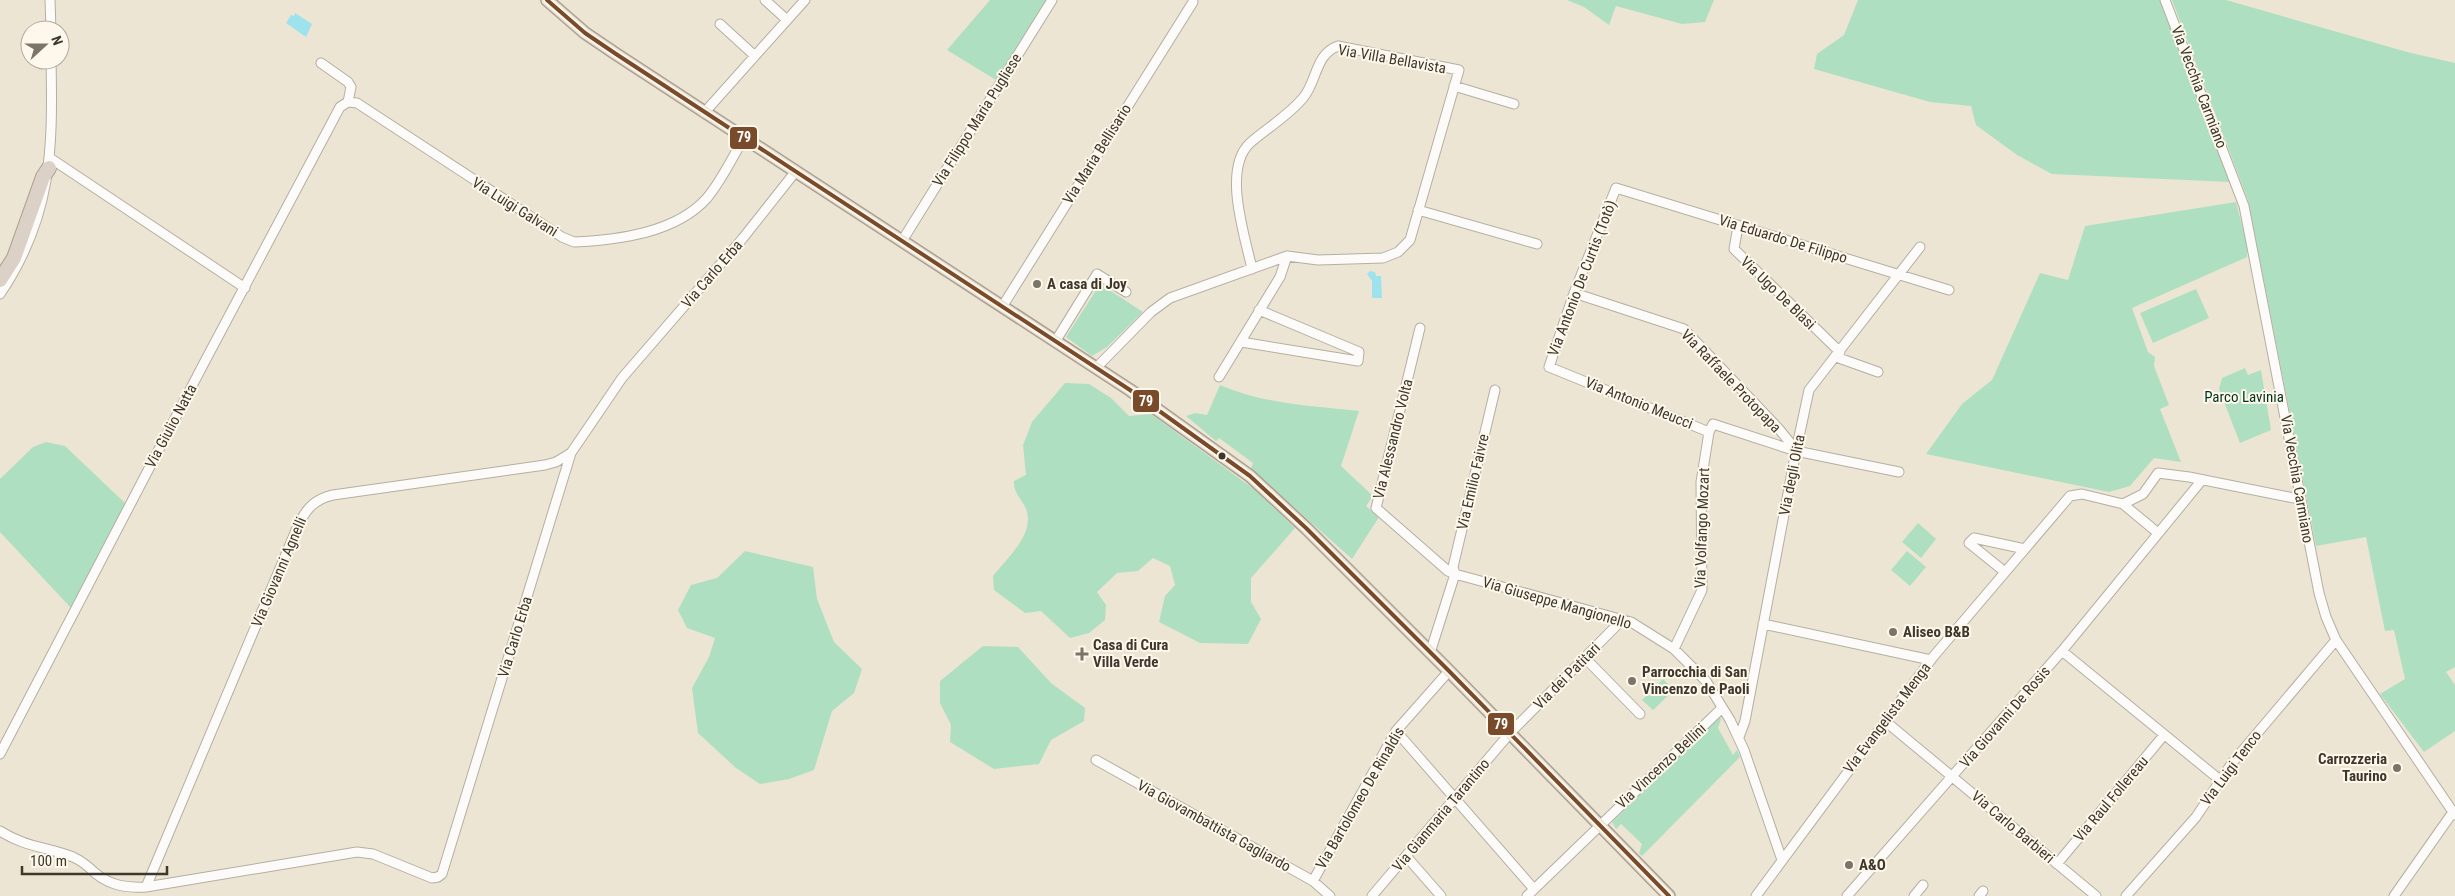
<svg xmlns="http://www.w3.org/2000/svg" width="2455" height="896" viewBox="0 0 2455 896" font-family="'Roboto Condensed',sans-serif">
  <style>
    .green { fill: #afdfc1 }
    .water { fill: #9de2ed }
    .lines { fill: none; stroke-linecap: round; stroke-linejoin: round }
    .minor-casing { stroke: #b4afa1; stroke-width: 11 }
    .major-casing { stroke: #aea08f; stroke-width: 14 }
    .highway-casing { stroke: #aea08f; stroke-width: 16 }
    .minor { stroke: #fcfbf9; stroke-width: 9 }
    .major { stroke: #e9e2da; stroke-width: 11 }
    .highway { stroke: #dcd1c6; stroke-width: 14 }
    .bus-1-casing { stroke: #fdf8eb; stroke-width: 8 }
    .bus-1 { stroke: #7a4b2a; stroke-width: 4 }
    .poi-dot { fill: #7a7566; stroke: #fdf8eb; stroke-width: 2 }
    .bus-dot { fill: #3d382b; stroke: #fdf8eb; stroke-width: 2 }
    .labels { text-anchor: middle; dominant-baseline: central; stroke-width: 4; stroke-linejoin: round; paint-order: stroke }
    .street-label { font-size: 15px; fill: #3d382b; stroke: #fdf8eb }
    .poi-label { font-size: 15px; font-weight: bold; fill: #3d382b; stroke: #fdf8eb; text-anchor: start }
    .park-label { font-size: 15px; fill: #003220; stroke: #fdf8eb }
    .line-badge { stroke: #fdf8eb; stroke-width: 2 }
    .badge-label { font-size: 14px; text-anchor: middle; font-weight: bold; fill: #fff }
  </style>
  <rect width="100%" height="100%" fill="#ece5d4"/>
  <!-- green -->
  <path class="green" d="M 990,0 L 1047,0 L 996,80 L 947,50 Z
    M 1567,0 L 1714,0 L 1705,22 L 1682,24 L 1616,6 L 1609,25 L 1584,7 Z
    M 1858,0 L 2162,0 L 2230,182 L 2052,174 L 2017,155 L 1976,125 L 1971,106 L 1930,102 L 1814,69 L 1817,54 L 1844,35 Z
    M 2172,0 L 2226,0 L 2407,52 L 2455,63 L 2455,667 L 2446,672 L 2455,685 L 2455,731 L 2424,752 L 2380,694 L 2405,679 L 2394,630 L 2385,631 L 2366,537 L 2316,546 L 2248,200 Z
    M 2236,202 L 2247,245 L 2247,257 L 2132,308 L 2148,352 L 2155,357 L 2154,366 L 2169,405 L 2160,409 L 2181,462 L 2154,458 L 2130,486 L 2109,492 L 1926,454 L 1962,404 L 1992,380 L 2040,273 L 2068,280 L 2085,226 Z
    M 1100,284 L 1143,312 L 1107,347 L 1092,356 L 1066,337 Z
    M 2196,289 L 2209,318 L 2153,343 L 2140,313 Z
    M 2245,368 L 2248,375 L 2261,370 L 2271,430 L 2240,443 L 2219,389 L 2222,378 Z
    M 1065,383 L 1089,384 L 1111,398 L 1129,416 L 1151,414 L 1254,489 L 1295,528 L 1251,578 L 1251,602 L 1261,619 L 1248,644 L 1200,643 L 1159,622 L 1165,596 L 1175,585 L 1170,566 L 1153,558 L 1138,571 L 1117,573 L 1097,592 L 1106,605 L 1105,620 L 1089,633 L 1070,638 L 1041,611 L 1025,613 L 994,590 L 993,576 C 1007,558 1033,536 1027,512 C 1024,500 1013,495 1014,481 L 1026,475 L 1023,445 L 1032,422 Z
    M 1220,385 C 1264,404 1312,406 1359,411 L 1341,466 L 1373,496 L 1366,506 L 1379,517 L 1352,559 L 1251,469 L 1253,463 L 1219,438 L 1216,441 L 1186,416 L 1195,413 L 1207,415 Z
    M 46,442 L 65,446 L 126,504 L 71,608 L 0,532 L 0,479 L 33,447 Z
    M 1918,523 L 1936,539 L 1921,558 L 1902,542 Z
    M 745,551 L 813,567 L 817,599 L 834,642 L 862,669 L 854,693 L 832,711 L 814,770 L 789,779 L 760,784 L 736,768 L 698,733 L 692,688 L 709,657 L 715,638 L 687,628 L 678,610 L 691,585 L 717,578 Z
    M 1907,551 L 1926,567 L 1910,586 L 1891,570 Z
    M 983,646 L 1018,647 L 1051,683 L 1085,708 L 1084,721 L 1051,740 L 1039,764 L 994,769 L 950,742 L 951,725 L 940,703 L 940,681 Z
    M 1663,679 L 1674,690 L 1653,710 L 1642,700 Z
    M 1719,717 L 1721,719 L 1718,728 L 1733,755 L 1737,750 L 1740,757 L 1642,856 L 1639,853 L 1642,844 L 1621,824 L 1616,829 L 1612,822 Z"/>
  <!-- water -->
  <path class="water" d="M 295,13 L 312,24 L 306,37 L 286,23 L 291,15 L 294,16 Z
    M 1370,271 L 1375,272 L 1376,276 L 1381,276 L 1382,298 L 1372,298 L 1372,281 L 1367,274 Z"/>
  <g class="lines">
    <defs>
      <path id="minor" d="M 50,0 L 51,30
        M 765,0 L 787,20
        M 2165,0 L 2244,206 L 2319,593 L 2326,617 L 2336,640 L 2455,815
        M 720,24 L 755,56
        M 321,63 L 348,82 L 351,87 L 348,102 L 357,103 L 562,237 L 574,242 C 618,240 676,233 707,198 C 722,180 732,158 744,138
        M 1454,86 L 1514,104
        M 704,113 L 805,0
        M 50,158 L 245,288
        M 1418,210 L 1537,244
        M 1738,226 L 1734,249 L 1840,352
        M 902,241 L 1052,0
        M 1574,293 L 1684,329 L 1779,429 L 1796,450
        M 0,294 C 52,217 53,150 51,60
        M 1002,307 L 1193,2
        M 1420,328 L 1376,508 L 1448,571 L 1455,574
        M 1055,342 L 1097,274 L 1126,292
        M 1241,342 L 1358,361 L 1359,352 L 1259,310
        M 1836,357 L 1878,372
        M 1096,368 L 1151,312 L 1170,298 L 1287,256 L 1318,260 L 1383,258 L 1398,252 L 1410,240 L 1459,70 L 1338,46 C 1315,54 1317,82 1303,98 C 1288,116 1267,128 1250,143 C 1222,169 1245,236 1252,269
        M 1219,377 L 1280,277 L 1287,256
        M 1899,472 L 1796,451 L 1713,424 L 1709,432 L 1549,367 L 1574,293 L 1616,188 L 1949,290
        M 2123,504 L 2143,494 L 2158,473 L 2189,477 L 2299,499
        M 2005,572 L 1969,543 L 1974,538 L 2025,549
        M 1455,574 L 1453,567 L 1495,390
        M 1763,624 L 1931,660
        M 1674,649 L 1702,590 L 1701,482 L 1709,432
        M 2062,651 L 2220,780
        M 1430,653 L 1455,574 L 1631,622 L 1674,649 L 1706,681 L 1730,720 L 1744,750 L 1782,860
        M 1585,658 L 1640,714
        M 1885,721 L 2096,896
        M 1396,731 L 1534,889
        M 1739,737 L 1745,721 L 1796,451 L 1809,390 L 1920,247
        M 0,754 L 204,363 L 340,107 L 348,102
        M 1096,760 L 1313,881 L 1330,896
        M 0,831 C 25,847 47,847 73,857 C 82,861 88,866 95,873 C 111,886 127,888 146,887 L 357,852 L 373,854 L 432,878 L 438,877 L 442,874 L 571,453 L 622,378 L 743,238 L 796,171
        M 1406,856 L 1441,896
        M 2057,864 L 2164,735
        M 1313,881 L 1396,731 L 1449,671
        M 146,887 L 297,528 C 305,510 314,499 333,495 L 545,465 L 556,462 L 571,453
        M 1372,896 L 1510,733 L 1623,619
        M 1527,896 L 1722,708
        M 1756,896 L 1933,657 L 2070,496 L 2082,494 L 2123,504 L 2158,533
        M 1847,896 L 2062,651 L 2202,480
        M 1914,896 L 1923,885
        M 1979,896 L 1983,891
        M 2126,896 L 2196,817 L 2232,763 L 2336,640
        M 2394,896 L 2453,812"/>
      <path id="major" d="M 547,0 L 585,33 L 616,54 L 1130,390 L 1250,476 L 1306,528 L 1449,671 L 1669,896"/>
      <path id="highway" d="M 0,280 L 14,258 L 43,177 L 49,168"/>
    </defs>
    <!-- minor casing -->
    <use href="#minor" class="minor-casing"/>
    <!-- major casing -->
    <use href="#major" class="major-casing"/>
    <!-- highway casing -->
    <use href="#highway" class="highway-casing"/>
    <!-- minor -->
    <use href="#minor" class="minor"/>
    <!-- major -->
    <use href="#major" class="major"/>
    <!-- highway -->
    <use href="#highway" class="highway"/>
    <defs>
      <path id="bus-1" d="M 547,0 L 585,33 L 616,54 L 1130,390 L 1250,476 L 1306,528 L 1449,671 L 1669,896"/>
    </defs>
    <!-- bus-1 casing -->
    <use href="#bus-1" class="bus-1-casing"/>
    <!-- bus-1 -->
    <use href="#bus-1" class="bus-1"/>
  </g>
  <!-- markers -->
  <g class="poi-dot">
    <circle cx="1037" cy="284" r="5"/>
    <circle cx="1893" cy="632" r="5"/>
    <path d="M1079.5 646.5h5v5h5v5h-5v5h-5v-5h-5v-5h5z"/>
    <circle cx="1632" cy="681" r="5"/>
    <circle cx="2397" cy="768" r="5"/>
    <circle cx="1849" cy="865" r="5"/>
  </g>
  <circle class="bus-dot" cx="1222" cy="456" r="4.5"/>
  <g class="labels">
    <!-- street labels -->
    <g class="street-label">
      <text transform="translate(1392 59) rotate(10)">Via Villa Bellavista</text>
      <text transform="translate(2199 87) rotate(69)">Via Vecchia Carmiano</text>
      <text transform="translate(977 120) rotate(-58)">Via Filippo Maria Pugliese</text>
      <text transform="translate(1097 154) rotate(-58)">Via Maria Bellisario</text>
      <text transform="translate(515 207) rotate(32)">Via Luigi Galvani</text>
      <text transform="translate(1783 239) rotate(17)">Via Eduardo De Filippo</text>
      <text transform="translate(712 274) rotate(-49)">Via Carlo Erba</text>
      <text transform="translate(1582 278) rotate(-69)">Via Antonio De Curtis (Totò)</text>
      <text transform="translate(1778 293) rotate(44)">Via Ugo De Blasi</text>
      <text transform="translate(1731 381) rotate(46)">Via Raffaele Protopapa</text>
      <text transform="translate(1639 403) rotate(22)">Via Antonio Meucci</text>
      <text transform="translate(171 426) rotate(-62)">Via Giulio Natta</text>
      <text transform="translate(1393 439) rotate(-76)">Via Alessandro Volta</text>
      <text transform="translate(1792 475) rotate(-79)">Via degli Olita</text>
      <text transform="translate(2297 479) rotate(80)">Via Vecchia Carmiano</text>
      <text transform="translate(1473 482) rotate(-77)">Via Emilio Faivre</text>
      <text transform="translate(1702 528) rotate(-88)">Via Volfango Mozart</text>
      <text transform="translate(279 572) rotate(-67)">Via Giovanni Agnelli</text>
      <text transform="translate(1557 603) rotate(16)">Via Giuseppe Mangionello</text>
      <text transform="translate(515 637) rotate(-73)">Via Carlo Erba</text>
      <text transform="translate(1567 676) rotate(-45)">Via dei Patitari</text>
      <text transform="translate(2005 717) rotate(-49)">Via Giovanni De Rosis</text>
      <text transform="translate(1887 718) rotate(-53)">Via Evangelista Menga</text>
      <text transform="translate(1661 766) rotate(-43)">Via Vincenzo Bellini</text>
      <text transform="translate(2231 768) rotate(-53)">Via Luigi Tenco</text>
      <text transform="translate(1360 798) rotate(-60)">Via Bartolomeo De Rinaldis</text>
      <text transform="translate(2111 799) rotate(-50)">Via Raul Follereau</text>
      <text transform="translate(1441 815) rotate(-50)">Via Gianmaria Tarantino</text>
      <text transform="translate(1214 826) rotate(29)">Via Giovambattista Gagliardo</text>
      <text transform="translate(2013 827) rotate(40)">Via Carlo Barbieri</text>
    </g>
    <!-- poi labels -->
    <g class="poi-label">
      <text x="1047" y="284">A casa di Joy</text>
      <text x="1903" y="632">Aliseo B&amp;B</text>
      <text x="1093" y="645">Casa di Cura<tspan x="1093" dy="17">Villa Verde</tspan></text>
      <text x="1642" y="672">Parrocchia di San<tspan x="1642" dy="17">Vincenzo de Paoli</tspan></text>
      <text x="2387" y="759" text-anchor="end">Carrozzeria<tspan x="2387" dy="17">Taurino</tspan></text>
      <text x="1859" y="865">A&amp;O</text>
    </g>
    <!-- park labels -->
    <g class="park-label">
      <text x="2244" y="397">Parco Lavinia</text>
    </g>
  </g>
  <g class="line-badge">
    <rect x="729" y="126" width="29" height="24" rx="5" fill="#7a4b2a"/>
    <rect x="1132" y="389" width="28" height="24" rx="5" fill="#7a4b2a"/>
    <rect x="1487" y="712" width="28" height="24" rx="5" fill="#7a4b2a"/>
  </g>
  <g class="badge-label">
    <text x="744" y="142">79</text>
    <text x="1146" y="406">79</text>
    <text x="1501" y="729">79</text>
  </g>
  <!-- north arrow -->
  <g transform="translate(45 45) rotate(69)"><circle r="24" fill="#fdf8eb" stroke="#b0ab9e"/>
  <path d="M0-4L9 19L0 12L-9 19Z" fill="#7a7566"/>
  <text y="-8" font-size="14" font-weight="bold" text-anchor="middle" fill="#3d382b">N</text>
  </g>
  <!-- scale -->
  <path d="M22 866v8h145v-8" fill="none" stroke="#3d382b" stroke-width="2.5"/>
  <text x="30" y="866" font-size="15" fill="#3d382b" stroke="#fdf8eb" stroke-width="4" paint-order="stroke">100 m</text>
</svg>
